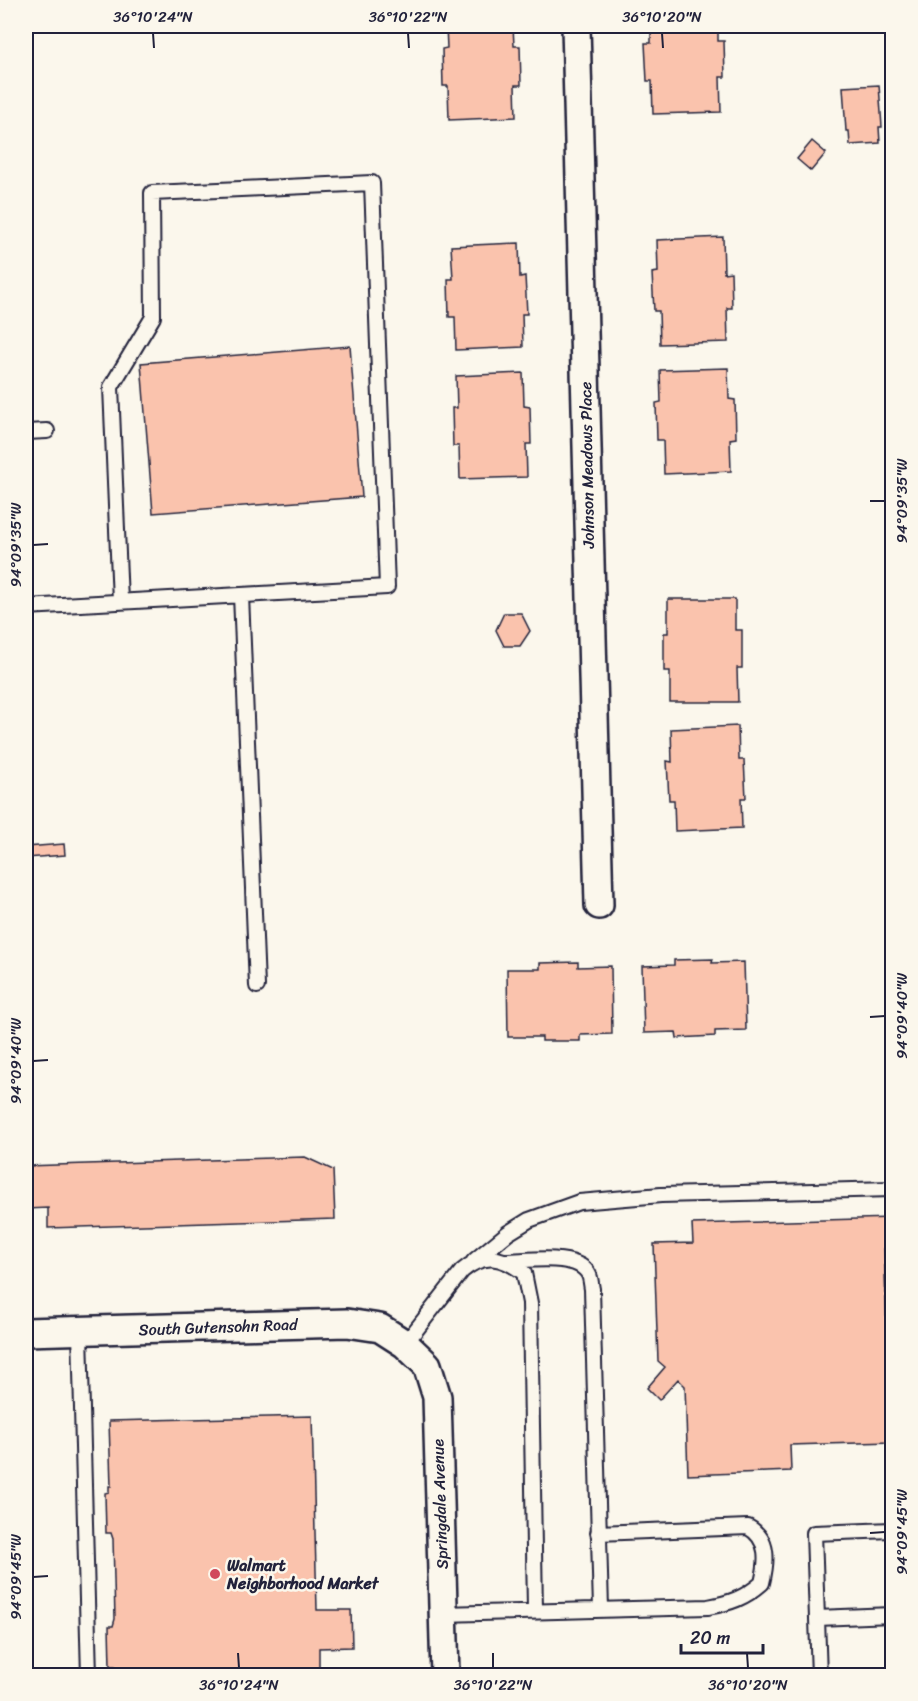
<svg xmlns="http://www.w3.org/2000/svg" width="918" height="1701" viewBox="0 0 918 1701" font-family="Sriracha,sans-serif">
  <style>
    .building { fill: #fac3ad; stroke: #22223b; stroke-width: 1.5 }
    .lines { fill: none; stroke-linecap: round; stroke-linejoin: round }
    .lane-casing { stroke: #22223b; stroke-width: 18 }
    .street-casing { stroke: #22223b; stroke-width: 32 }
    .lane { stroke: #fbf7ec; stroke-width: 14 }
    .street { stroke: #fbf7ec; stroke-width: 27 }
    .ticks { fill: none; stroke: #22223b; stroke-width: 2 }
    .poi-dot { fill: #d1495b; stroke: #fbf7ec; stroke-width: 2 }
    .labels { text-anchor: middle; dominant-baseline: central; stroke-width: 5; stroke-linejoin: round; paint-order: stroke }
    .street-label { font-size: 16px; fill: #22223b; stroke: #fbf7ec }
    .poi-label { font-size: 16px; font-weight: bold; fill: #22223b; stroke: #fbf7ec; text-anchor: start }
    .neatline { fill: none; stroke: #22223b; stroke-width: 2 }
    .ticks-label { font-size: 15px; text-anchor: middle; fill: #22223b }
  </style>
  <rect width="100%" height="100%" fill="#fbf7ec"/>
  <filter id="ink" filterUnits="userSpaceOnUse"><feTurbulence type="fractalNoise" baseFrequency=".0167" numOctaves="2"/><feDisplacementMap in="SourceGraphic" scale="12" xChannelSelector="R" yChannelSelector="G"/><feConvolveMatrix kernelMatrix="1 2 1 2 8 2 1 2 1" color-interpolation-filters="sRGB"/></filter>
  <g filter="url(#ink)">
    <!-- building -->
    <path class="building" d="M 446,26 L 513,26 L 514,46 L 520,46 L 521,85 L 515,85 L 516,117 L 449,120 L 448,86 L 443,86 L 442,49 L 447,48 Z
      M 651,26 L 718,26 L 718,41 L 724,41 L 725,77 L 720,77 L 721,112 L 653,114 L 652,81 L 647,81 L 645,43 L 651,43 Z
      M 879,85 L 882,127 L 879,127 L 880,143 L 850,145 L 849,131 L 846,131 L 843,87 Z
      M 812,141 L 826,153 L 811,171 L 797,159 Z
      M 723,237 L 724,273 L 731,272 L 732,308 L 727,308 L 728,342 L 660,344 L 659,311 L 654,311 L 652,273 L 658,272 L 657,240 Z
      M 519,243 L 520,277 L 525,276 L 527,314 L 522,314 L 523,347 L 456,350 L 455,317 L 449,317 L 448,279 L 453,279 L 451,246 Z
      M 350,346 L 362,497 L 153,513 L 141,363 Z
      M 728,368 L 729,399 L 735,400 L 736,438 L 730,439 L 731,471 L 664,474 L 663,440 L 657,440 L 656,403 L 661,402 L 660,370 Z
      M 523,373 L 524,406 L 530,407 L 531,444 L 526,444 L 527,477 L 460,479 L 459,446 L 453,446 L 452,408 L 457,408 L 456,376 Z
      M 668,599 L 735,599 L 735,630 L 742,630 L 742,668 L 737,668 L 738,702 L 670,702 L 670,671 L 664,671 L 664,633 L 668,633 Z
      M 504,613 L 521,613 L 530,631 L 520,646 L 504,646 L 496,630 Z
      M 738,726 L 739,760 L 744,760 L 746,798 L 741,798 L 742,828 L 675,831 L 674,800 L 669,800 L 667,761 L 672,762 L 671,729 Z
      M 64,844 L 65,855 L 26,858 L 26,847 Z
      M 713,959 L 712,963 L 744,962 L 746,1030 L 715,1031 L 715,1036 L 677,1038 L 676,1032 L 644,1033 L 642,966 L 674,965 L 674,960 Z
      M 578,962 L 578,967 L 611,966 L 612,1034 L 580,1035 L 580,1041 L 542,1041 L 542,1037 L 508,1037 L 507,969 L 540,969 L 540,963 Z
      M 305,1157 L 333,1170 L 335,1219 L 48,1228 L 48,1208 L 26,1209 L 26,1166 Z
      M 892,1218 L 892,1244 L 884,1244 L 888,1366 L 892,1366 L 892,1442 L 790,1445 L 791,1471 L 688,1475 L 685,1386 L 678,1379 L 659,1400 L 647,1388 L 665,1367 L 658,1361 L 654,1244 L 693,1243 L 692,1224 Z
      M 312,1416 L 317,1610 L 351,1610 L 352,1647 L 319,1648 L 319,1676 L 117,1676 L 115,1666 L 110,1666 L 109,1626 L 113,1626 L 115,1619 L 113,1539 L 111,1533 L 106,1533 L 105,1493 L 109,1492 L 109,1486 L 111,1486 L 109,1421 Z"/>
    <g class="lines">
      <defs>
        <path id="lane" d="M 26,432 L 47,431
          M 241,595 L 257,986
          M 26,607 C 146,600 266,593 387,587 L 372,183 L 152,193 L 153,317 L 111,387 L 120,601
          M 474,1261 L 508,1233 L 529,1220 L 579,1202 L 661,1195 L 892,1189
          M 507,1261 C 527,1261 579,1252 589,1275 C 591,1279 591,1285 592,1289 L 601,1609
          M 80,1332 L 89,1676
          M 405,1344 L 462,1271 C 484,1252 502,1256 524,1273 L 530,1303 L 535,1610
          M 443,1614 L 708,1607 C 730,1603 745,1598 762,1583 C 767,1562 770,1539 748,1527 L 598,1533
          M 817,1618 L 892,1615
          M 819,1676 L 814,1533 L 892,1530"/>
        <path id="street" d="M 576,26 L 599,905
          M 26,1332 L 347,1323 L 380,1328 L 405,1344 L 427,1365 L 437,1397 L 445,1676"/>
      </defs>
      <!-- lane casing -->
      <use href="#lane" class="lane-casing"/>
      <!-- street casing -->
      <use href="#street" class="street-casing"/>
      <!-- lane -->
      <use href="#lane" class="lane"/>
      <!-- street -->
      <use href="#street" class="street"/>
    </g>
  </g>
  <!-- ticks -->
  <path class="ticks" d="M 153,33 L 154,48M 408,33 L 409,48M 662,33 L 663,48M 870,501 L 885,501M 33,545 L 48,544M 870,1017 L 885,1016M 33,1061 L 48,1060M 870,1533 L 885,1532M 33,1577 L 48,1576M 238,1653 L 239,1668M 493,1653 L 493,1668M 747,1653 L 748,1668"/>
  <!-- markers -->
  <circle class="poi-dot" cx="215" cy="1574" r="6"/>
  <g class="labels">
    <!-- street labels -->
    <g class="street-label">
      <text transform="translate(587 465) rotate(-91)">Johnson Meadows Place</text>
      <text transform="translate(218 1327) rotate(-2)">South Gutensohn Road</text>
      <text transform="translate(440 1504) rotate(-92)">Springdale Avenue</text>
    </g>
    <!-- poi labels -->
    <g class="poi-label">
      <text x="227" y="1565">Walmart<tspan x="227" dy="18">Neighborhood Market</tspan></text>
    </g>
  </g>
  <!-- margin -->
  <rect width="918" height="1701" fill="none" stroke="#fbf7ec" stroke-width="66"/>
  <!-- scale -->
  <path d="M681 1644v9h82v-9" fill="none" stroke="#22223b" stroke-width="3"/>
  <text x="690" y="1644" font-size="18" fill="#22223b" stroke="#fbf7ec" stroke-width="4.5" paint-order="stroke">20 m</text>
  <rect x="33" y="33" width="852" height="1635" class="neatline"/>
  <g class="ticks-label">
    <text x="153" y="22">36°10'24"N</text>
    <text x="408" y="22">36°10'22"N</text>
    <text x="662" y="22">36°10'20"N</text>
    <text transform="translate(902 501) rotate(-90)" y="5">94°09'35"W</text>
    <text transform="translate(16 545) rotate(-90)" y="5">94°09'35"W</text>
    <text transform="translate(902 1016) rotate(-90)" y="5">94°09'40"W</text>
    <text transform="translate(16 1061) rotate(-90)" y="5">94°09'40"W</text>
    <text transform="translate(902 1532) rotate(-90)" y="5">94°09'45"W</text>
    <text transform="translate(16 1577) rotate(-90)" y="5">94°09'45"W</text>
    <text x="239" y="1690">36°10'24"N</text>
    <text x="493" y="1690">36°10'22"N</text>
    <text x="748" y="1690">36°10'20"N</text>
  </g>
</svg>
